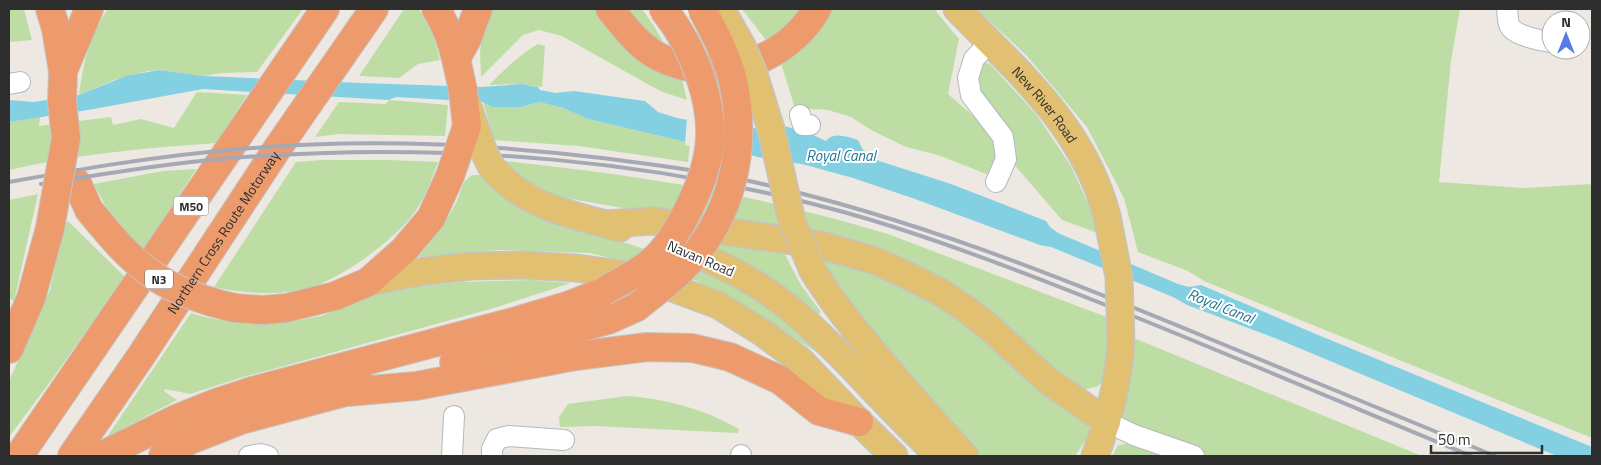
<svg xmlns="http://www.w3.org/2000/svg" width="1601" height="465" viewBox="0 0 1601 465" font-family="'Titillium Web',sans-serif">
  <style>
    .green { fill: #bddda5 }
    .water { fill: #82d0e2 }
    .pier { fill: #ede8e2 }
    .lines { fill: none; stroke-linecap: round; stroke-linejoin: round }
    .minor-casing { stroke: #b5b8c0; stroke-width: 22 }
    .major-casing { stroke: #c4c4c4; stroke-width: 29 }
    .highway-casing { stroke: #c4c4c4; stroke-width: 30 }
    .minor { stroke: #fff; stroke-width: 20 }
    .major { stroke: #e2c072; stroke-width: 26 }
    .highway { stroke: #ed9b6d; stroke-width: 28 }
    .rail { stroke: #a5a9b5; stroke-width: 4 }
    .major-bridge-casing { stroke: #c4c4c4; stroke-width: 29; stroke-linecap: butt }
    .highway-bridge-casing { stroke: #c4c4c4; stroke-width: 30; stroke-linecap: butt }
    .major-bridge { stroke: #e2c072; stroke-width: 26 }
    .highway-bridge { stroke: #ed9b6d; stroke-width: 28 }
    .labels { text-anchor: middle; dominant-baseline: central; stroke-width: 4; stroke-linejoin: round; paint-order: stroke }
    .shield { fill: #fff; stroke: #6d6d6d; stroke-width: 1 }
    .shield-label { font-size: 12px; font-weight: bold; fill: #2e2e2e }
    .street-label { font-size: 14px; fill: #2e2e2e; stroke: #fff }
    .water-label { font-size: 15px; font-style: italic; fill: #1d7392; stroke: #fff }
  </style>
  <rect width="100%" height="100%" fill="#ede8e2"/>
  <!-- green -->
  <path class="green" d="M 9,9 L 24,9 L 32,40 L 9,42 Z
    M 108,9 L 303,9 L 257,72 L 221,73 L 204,76 L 159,70 L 148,71 L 114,80 L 79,95 C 83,64 90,34 108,9 Z
    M 404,9 L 419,9 L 433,33 L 440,60 L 418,64 L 399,78 L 359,76 Z
    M 491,9 L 597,9 L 680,71 L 687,100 L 660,91 L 562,36 L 539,30 L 523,35 L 481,77 L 480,51 L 483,32 Z
    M 618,9 L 642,9 L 654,26 L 670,54 Z
    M 742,9 L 808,9 L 769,44 Z
    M 827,9 L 934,9 L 959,39 L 948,94 L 1002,141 L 994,177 L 938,155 L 906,147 L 873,131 L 851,117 L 828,110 L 795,108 L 780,60 Z
    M 977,9 L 1460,9 L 1451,61 L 1439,182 L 1523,188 L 1592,184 L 1592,438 L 1204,281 L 1188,271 L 1138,252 L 1124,198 L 1087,127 L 1027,56 Z
    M 538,44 L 545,46 L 542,87 L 522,84 L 489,85 C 504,70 519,55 538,44 Z
    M 982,62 L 990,64 L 1036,114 L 1071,166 L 1095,219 L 1098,233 L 1062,220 L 1012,162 L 981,91 L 979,76 Z
    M 197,92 L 247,95 L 216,143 C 146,148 76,154 9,170 L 9,122 L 40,117 L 39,126 L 111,117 L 113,125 L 141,119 L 174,128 Z
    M 389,100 L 448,105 L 445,136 L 338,134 L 315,137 L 339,102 L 386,104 Z
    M 483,102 L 492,107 L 521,107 L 539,102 L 563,108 L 588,119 L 690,143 L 688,162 L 579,146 L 494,140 Z
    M 322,160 L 389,160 L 438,162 C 431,181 424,201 411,217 C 392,241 342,278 312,287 C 279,296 247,294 214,287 L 296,162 Z
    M 505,161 C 554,167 603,172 652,180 C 731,192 811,211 888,234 L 1109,318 L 1110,357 L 1106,380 L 1096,387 L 1082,390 L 941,284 L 669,216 L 560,197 L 519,177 Z
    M 196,169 L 144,250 C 118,228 109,214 94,184 L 163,171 Z
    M 473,175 L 481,175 L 586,230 L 715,272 L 792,322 L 831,361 L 738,303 L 695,280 L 590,253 L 499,250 L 418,257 C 432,240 447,222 457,201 C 462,191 461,180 473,175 Z
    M 38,194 L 14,301 L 9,298 L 9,200 Z
    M 68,221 L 125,277 L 50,382 L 9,437 L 9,381 L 50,290 L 58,250 L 59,231 Z
    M 713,239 L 782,249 L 801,285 L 821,312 L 816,316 L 707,247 Z
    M 823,257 L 877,272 L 939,302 L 1084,416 L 1091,432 L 1075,456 L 979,456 C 937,418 903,372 869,327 C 852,305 832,283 823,257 Z
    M 530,280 L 571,283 L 494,308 L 240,378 L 190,394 L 165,389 L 164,391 L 177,400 L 107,437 L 191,313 C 216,321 240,324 267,324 L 267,322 L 294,321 L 322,316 L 363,297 L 409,287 L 461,282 Z
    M 1136,339 L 1422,456 L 1207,456 L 1119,423 Z
    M 627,396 C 667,399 704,409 739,429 L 738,433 L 595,426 L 560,427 L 559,417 L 568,404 Z
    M 1128,444 L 1164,456 L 1112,456 L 1118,445 Z"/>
  <!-- water -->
  <path class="water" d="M 159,70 L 204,76 L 361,83 L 481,87 L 522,84 L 538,87 L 540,90 L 556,93 L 574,91 L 645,101 L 658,112 L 677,118 L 741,129 L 784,126 L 806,132 L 826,141 C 834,131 847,137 858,140 L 863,150 L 879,161 L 951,184 L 1046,221 L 1050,227 L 1058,233 L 1178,284 L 1189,287 L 1201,285 L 1318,335 L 1592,447 L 1592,456 L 1557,456 L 1275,338 L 1187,305 L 1173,297 L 1051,247 L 1040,245 L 915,199 L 853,178 L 802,164 L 758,157 L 740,152 L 690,143 L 588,119 L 563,108 L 539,102 L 521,107 L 492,107 L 483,102 L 396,97 L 389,100 L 203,89 L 88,110 L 9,122 L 9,100 L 34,102 L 79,95 L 126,76 Z"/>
  <!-- pier -->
  <path class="pier" d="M 687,118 L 742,126 L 739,154 L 685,145 Z"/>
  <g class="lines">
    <defs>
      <path id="minor" d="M 1507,9 C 1508,15 1507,24 1512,29 C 1519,36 1541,41 1551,42
        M 989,43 L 974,59 L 968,78 L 971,95 L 1003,137 L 1006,159 L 996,182
        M 9,84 L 20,82
        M 800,115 L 803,125 L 810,125
        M 1107,422 L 1134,435 L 1194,456
        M 249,456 L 261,454 L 268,456
        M 452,456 L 454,416
        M 492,456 L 492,449 L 497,439 L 509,436 L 564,440
        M 741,456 L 741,455"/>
      <g id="major">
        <path id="s1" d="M 957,9 C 1018,72 1084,127 1107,216"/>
        <path d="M 491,166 C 525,208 571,214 620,228"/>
        <path d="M 605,224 L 654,221 L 821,245 L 876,261 L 913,278 L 942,293 L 966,309 L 989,327 L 1047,380 L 1107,422"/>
        <path d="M 676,246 C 707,258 738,272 765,290 C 797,311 824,339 851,366 C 880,397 909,427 939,456"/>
        <path d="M 813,271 C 838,311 869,347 899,382 C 921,407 942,432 965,456"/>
        <path d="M 368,282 L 425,271 L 472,266 L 524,265 L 576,268 L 620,274 L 656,282 L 718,305 L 763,333 L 801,361 L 859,422 L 894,456"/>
        <path d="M 1095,456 C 1109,420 1118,382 1121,344"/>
      </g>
      <g id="highway">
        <path d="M 50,9 L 56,29 L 63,71"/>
        <path d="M 436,9 C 452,34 457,62 463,91"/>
        <path d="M 610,9 C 624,26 638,46 659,57 C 716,85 785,63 817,9"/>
        <path d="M 457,57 L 467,39 L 478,9"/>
        <path d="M 66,138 L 62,102 L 63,71 L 89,9"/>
        <path d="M 77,183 L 89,210 L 100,223"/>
        <path d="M 235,308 L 263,310 L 286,308 L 335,296 L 368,282 L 404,250 L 431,218 L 450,176"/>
        <path d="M 9,349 L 31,298 L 50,228"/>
        <path d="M 454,362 L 608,320 L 637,307"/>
        <path d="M 347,392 L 416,386 L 576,356 L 647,347 L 692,348 L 730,357 L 780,380 L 819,411 L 859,422"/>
        <path d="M 19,456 L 325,9"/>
        <path id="s2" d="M 72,456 L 141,356 L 279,146 L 374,9"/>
        <path d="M 101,456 L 176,419 L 216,403 L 252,391 L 520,320 L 567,306 L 603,292"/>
        <path d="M 163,456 L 190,440 L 241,420 L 364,387"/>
      </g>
    </defs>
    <!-- minor casing -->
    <use href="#minor" class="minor-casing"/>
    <!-- major casing -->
    <use href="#major" class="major-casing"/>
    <!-- highway casing -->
    <use href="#highway" class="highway-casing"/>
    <!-- minor -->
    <use href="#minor" class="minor"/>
    <!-- major -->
    <use href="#major" class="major"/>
    <!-- highway -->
    <use href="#highway" class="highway"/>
    <!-- rail -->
    <path class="rail" d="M 9,182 C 82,169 156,156 231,150 C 355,138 479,143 602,158 C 648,164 694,169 740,179 C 904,214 1060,277 1215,341 C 1308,380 1402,417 1495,456
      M 41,184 C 105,174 168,163 233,158 C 445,141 663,159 868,219 C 951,244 1032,276 1113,308 C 1233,356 1352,407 1471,456"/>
    <defs>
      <path id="major-bridge" d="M 721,9 L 742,46 L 754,74 L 771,129 L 792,221 L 813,271
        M 467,104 L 483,150 L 491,166
        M 1107,216 L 1119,277 L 1121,344"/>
      <path id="highway-bridge" d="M 450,176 L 467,126 L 463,91
        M 100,223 C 140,273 172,294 235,308
        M 50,228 L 66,138
        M 603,292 C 617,283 639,273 651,262 C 666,250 680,227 688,210 C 696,194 703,178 707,160 C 719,110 694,47 663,9
        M 637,307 C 652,294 670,282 683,268 C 731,219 747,152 734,86 C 729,59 714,32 702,9"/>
    </defs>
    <!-- major-bridge casing -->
    <use href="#major-bridge" class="major-bridge-casing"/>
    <!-- highway-bridge casing -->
    <use href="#highway-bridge" class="highway-bridge-casing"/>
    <!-- major-bridge -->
    <use href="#major-bridge" class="major-bridge"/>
    <!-- highway-bridge -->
    <use href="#highway-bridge" class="highway-bridge"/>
  </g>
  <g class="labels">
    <!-- shield labels -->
    <g class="shield">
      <rect x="173.5" y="196.5" width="35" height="19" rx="4"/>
      <rect x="145" y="269.5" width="28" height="19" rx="4"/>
    </g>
    <g class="shield-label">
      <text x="191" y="206">M50</text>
      <text x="159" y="279">N3</text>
    </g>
    <!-- street labels -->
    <g class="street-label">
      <text stroke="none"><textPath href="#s1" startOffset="130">New River Road</textPath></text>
      <text stroke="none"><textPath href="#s2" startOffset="270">Northern Cross Route Motorway</textPath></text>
      <text transform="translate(701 258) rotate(23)">Navan Road</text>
    </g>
    <!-- water labels -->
    <g class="water-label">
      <text x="841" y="155">Royal Canal</text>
      <text transform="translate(1221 306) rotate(22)">Royal Canal</text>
    </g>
  </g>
  <!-- border -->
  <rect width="1601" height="465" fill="none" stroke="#2e2e2e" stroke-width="20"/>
  <!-- north arrow -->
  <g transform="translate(1566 35)"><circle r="24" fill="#ffffff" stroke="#ababab"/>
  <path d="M0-4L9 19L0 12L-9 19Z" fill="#567ce7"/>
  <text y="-8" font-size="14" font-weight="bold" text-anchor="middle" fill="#2e2e2e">N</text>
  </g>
  <!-- scale -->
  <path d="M1431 445v8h111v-8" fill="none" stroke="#2e2e2e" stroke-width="2.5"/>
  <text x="1438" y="445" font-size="15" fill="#2e2e2e" stroke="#ffffff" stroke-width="4" paint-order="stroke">50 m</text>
</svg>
